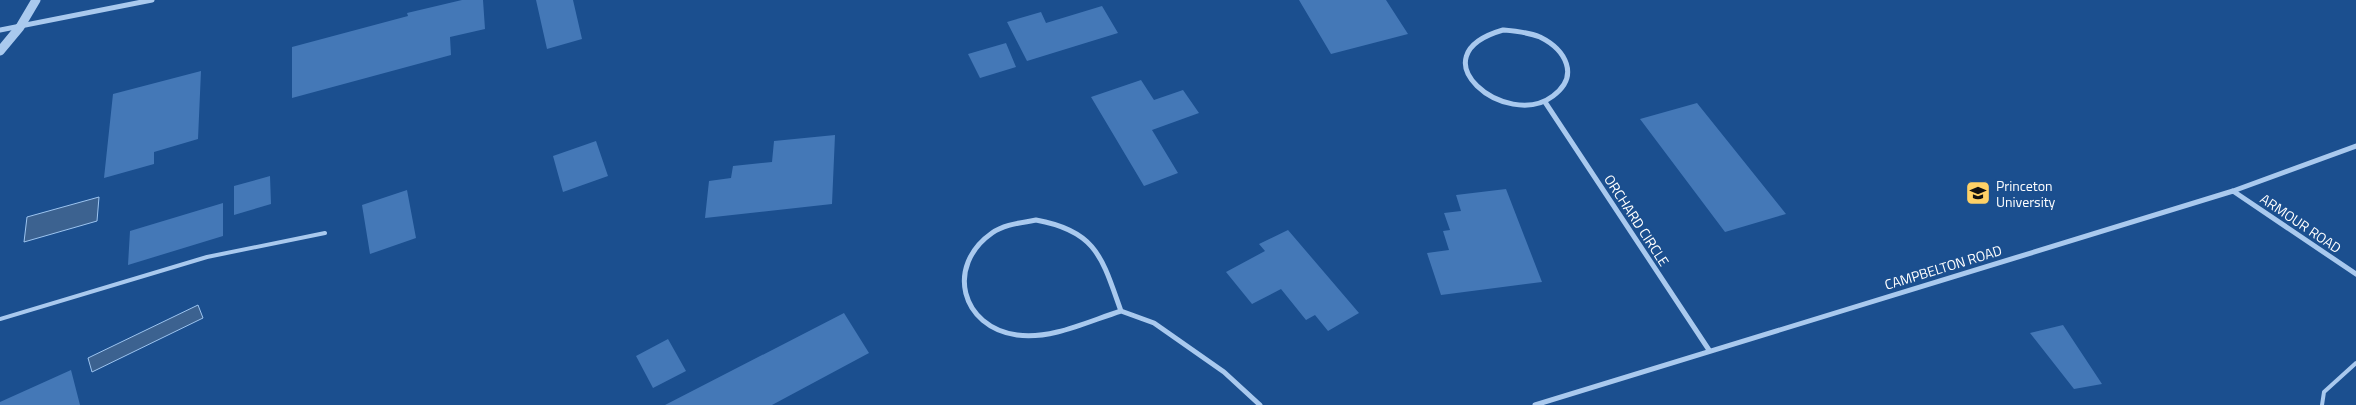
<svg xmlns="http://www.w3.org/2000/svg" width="2356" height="405" viewBox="0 0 2356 405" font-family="'Titillium Web',sans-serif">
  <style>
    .water { fill: #3c6290; stroke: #9cc4f0 }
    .building { fill: #4478b7 }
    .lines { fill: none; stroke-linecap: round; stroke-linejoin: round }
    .service { stroke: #a9c9ee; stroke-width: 4 }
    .minor { stroke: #a9c9ee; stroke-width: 5 }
    .tertiary { stroke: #a9c9ee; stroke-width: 9 }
    .labels { text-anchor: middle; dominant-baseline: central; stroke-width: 4; stroke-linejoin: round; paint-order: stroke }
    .poi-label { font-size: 14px; fill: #fff; stroke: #1b4f8f; text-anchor: start }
    .street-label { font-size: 14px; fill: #fff; stroke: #1b4f8f }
  </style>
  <rect width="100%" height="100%" fill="#1b4f8f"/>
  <!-- water -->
  <path class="water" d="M 99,197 L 97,221 L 24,242 L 27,217 Z
    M 198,305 L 203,318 L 92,372 L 88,358 Z"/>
  <!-- building -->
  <path class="building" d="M 462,0 L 483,0 L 485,29 L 450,37 L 451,55 L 292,98 L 292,47 L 408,16 L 407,13 Z
    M 536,0 L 573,0 L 582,39 L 547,49 Z
    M 1299,0 L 1386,0 L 1408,34 L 1331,54 Z
    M 1102,6 L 1118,33 L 1027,61 L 1007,22 L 1041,12 L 1046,23 Z
    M 1006,43 L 1016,67 L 980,78 L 968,54 Z
    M 201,71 L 198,139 L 154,152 L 154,164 L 104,178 L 113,94 Z
    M 1141,80 L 1154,100 L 1183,90 L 1199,113 L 1152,130 L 1178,173 L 1144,186 L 1091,97 Z
    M 1697,103 L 1786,214 L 1725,232 L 1640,119 Z
    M 835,135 L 832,204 L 705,218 L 709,181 L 731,178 L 733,166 L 772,162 L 774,141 Z
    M 596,141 L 608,176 L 563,192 L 553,156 Z
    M 270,176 L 271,204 L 234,215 L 234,186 Z
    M 1506,189 L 1542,282 L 1441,295 L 1427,253 L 1449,250 L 1443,231 L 1450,230 L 1444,213 L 1461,211 L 1456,195 Z
    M 407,190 L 416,238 L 370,254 L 362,205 Z
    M 223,203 L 223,236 L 128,265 L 130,231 Z
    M 1288,230 L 1359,313 L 1328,331 L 1315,315 L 1306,320 L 1281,289 L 1252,304 L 1226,272 L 1265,251 L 1259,244 Z
    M 844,313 L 869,353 L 772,405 L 665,405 Z
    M 2063,325 L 2102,384 L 2074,389 L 2030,333 Z
    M 668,339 L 686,371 L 653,388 L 636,356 Z
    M 71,370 L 80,405 L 0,405 L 0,402 Z"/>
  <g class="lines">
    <!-- service -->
    <path class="service" d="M 0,319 L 207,257 L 325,233
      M 2322,405 L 2324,392 L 2356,363"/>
    <!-- minor -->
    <path class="minor" d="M 0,30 L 152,0
      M 1503,30 C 1515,31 1528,32 1540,37 C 1566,50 1580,76 1553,96 C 1507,131 1413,56 1503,30 Z
      M 1545,102 L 1709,350
      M 2233,191 L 2356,274
      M 1036,220 C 1097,231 1102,258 1121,311 C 1089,321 1051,340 1017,335 C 961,327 945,266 992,233 C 1005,224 1021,223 1036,220 Z
      M 1121,311 L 1154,323 L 1224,372 L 1260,405
      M 1535,405 L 2233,191 L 2356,146"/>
    <!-- tertiary -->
    <path class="tertiary" d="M 0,51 L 20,27 L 36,0"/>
  </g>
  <!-- icons -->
  <defs>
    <symbol id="university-square" viewBox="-11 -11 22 22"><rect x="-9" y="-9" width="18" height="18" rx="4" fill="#ffd166" stroke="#1b4f8f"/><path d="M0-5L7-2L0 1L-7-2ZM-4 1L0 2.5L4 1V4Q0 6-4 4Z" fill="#111"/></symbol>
  </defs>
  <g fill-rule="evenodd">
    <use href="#university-square" x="1964" y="179" width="28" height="28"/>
  </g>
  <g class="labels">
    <!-- poi labels -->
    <g class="poi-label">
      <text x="1996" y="185">Princeton<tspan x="1996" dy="16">University</tspan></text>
    </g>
    <!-- street labels -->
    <g class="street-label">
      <text transform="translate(1637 220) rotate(57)">ORCHARD CIRCLE</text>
      <text transform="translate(2301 223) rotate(34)">ARMOUR ROAD</text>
      <text transform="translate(1943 267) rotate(-17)">CAMPBELTON ROAD</text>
    </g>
  </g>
</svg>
